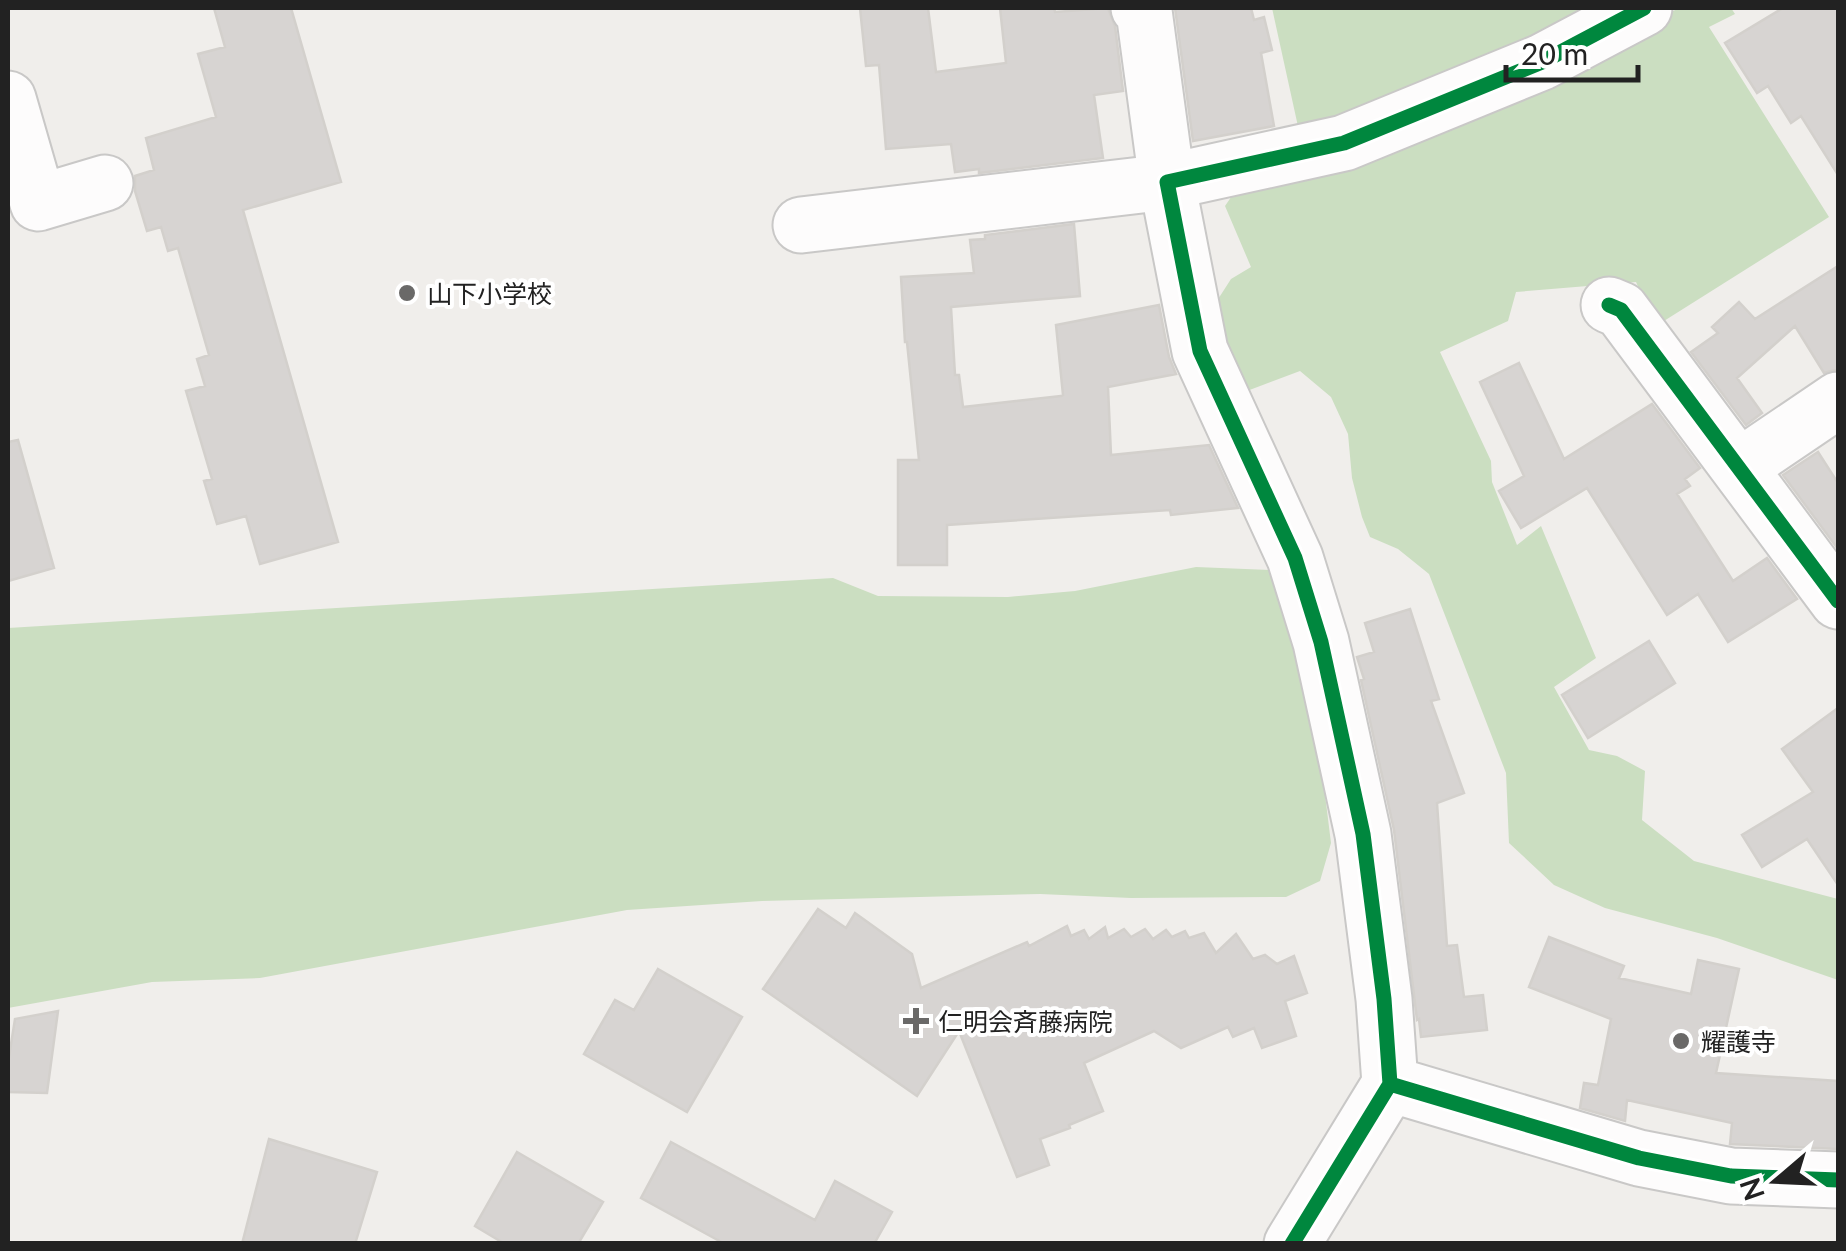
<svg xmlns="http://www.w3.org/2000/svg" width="1846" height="1251" viewBox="0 0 1846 1251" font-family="Lato,'Noto Sans JP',sans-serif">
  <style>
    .forest { fill: #cbdec1 }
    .building { fill: #d7d4d2; stroke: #d3d0cc; stroke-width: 2.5 }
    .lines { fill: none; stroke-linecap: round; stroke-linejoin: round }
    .minor-casing { stroke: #c9c8c7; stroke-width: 59 }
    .minor { stroke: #fdfcfc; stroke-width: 55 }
    .cycleway-casing { stroke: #fff; stroke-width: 21 }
    .cycleway { stroke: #00873e; stroke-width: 15 }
    .poi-dot { fill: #6a6968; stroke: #fff; stroke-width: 4 }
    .labels { text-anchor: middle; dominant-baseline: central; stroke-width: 8; stroke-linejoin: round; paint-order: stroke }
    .poi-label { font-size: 25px; fill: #222; stroke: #fff; text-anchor: start }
  </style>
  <rect width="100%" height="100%" fill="#f0eeeb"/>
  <!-- forest -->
  <path class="forest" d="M 1272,8 L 1598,8 L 1384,106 L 1299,131 Z
    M 1679,8 L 1731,8 L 1735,14 L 1709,27 L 1829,217 L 1656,326 L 1636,282 L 1516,292 L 1508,321 L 1440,352 L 1491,461 L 1492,482 L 1517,545 L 1541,526 L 1596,658 L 1554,687 L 1589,750 L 1617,756 L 1645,771 L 1642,820 L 1694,861 L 1838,899 L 1838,980 L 1717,938 L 1605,908 L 1554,885 L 1509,843 L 1506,773 L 1429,574 L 1398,549 L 1370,537 L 1362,517 L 1352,478 L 1348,434 L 1331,397 L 1300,371 L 1231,397 L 1213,307 L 1231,279 L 1251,267 L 1225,206 L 1238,187 L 1549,75 Z
    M 1196,567 L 1270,570 L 1310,674 L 1331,843 L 1320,881 L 1286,897 L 1131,898 L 1040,894 L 762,901 L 627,910 L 260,978 L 152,982 L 8,1008 L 8,628 L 833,578 L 878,596 L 1008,597 L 1075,591 Z"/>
  <!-- building -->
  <path class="building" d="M 214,8 L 291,8 L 341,182 L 243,210 L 338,542 L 260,564 L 246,516 L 217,524 L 204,481 L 212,479 L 186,391 L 205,386 L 197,359 L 209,355 L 178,248 L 168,251 L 161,227 L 147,231 L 135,191 L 135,176 L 154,170 L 146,138 L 216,117 L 198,54 L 225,47 Z
    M 860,8 L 928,8 L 936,72 L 1006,63 L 1000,8 L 1054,8 L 1055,12 L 1108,8 L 1115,26 L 1123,91 L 1094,95 L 1103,158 L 979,173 L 979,169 L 955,172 L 951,144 L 886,149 L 879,65 L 866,66 Z
    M 1175,8 L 1251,8 L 1254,20 L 1264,17 L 1272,50 L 1261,53 L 1274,126 L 1193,141 Z
    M 1783,8 L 1838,8 L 1838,175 L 1801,116 L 1791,123 L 1768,86 L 1757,93 L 1725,43 Z
    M 1074,224 L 1080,296 L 951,307 L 955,375 L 959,375 L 963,407 L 1061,396 L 1063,395 L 1056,325 L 1159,305 L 1169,357 L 1176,374 L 1108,387 L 1111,455 L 1209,445 L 1238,508 L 1171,515 L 1170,510 L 947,525 L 947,565 L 898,565 L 898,460 L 919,460 L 907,342 L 905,342 L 901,277 L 974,273 L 970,240 L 985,239 L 985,235 Z
    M 1838,266 L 1838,369 L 1824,373 L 1795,326 L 1737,378 L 1762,413 L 1746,425 L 1691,352 L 1718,333 L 1712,327 L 1739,302 L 1755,319 Z
    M 1519,363 L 1564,459 L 1652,404 L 1700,468 L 1685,479 L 1690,486 L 1677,494 L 1733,581 L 1767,558 L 1797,599 L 1728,642 L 1698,594 L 1667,615 L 1587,488 L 1521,528 L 1499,491 L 1524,476 L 1480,382 Z
    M 18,440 L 54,568 L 8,581 L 8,442 Z
    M 1818,452 L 1838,483 L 1838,549 L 1783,475 Z
    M 1410,609 L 1439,699 L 1431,701 L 1464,793 L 1437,803 L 1447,946 L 1457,945 L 1464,997 L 1483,995 L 1487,1030 L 1421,1037 L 1419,1019 L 1417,1020 L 1394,830 L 1361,680 L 1364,679 L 1357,657 L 1374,652 L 1365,623 Z
    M 1649,641 L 1675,683 L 1588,738 L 1562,695 Z
    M 1838,708 L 1838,885 L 1807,839 L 1762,867 L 1742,835 L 1813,792 L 1782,749 Z
    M 818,909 L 846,928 L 855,913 L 912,954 L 921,988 L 1027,942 L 1029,946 L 1067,926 L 1071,936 L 1084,930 L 1089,939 L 1105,927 L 1108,938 L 1124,929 L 1131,937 L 1145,929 L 1153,939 L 1166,930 L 1172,937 L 1185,931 L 1189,938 L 1204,933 L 1216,953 L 1236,934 L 1253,959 L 1265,955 L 1277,964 L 1294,956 L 1307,993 L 1285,1001 L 1296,1036 L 1262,1048 L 1254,1028 L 1233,1037 L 1228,1027 L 1181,1048 L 1154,1031 L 1084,1063 L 1103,1111 L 1069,1125 L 1070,1128 L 1040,1139 L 1049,1165 L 1017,1177 L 959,1031 L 917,1096 L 763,989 Z
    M 1549,937 L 1624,966 L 1619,978 L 1691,994 L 1698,960 L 1739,969 L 1716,1073 L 1838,1081 L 1838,1149 L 1730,1144 L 1732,1123 L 1627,1100 L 1625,1121 L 1580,1108 L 1584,1083 L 1598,1085 L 1611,1019 L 1529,987 Z
    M 658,969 L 742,1017 L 687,1112 L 584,1054 L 615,1000 L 634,1010 Z
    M 58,1011 L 47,1093 L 8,1092 L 8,1063 L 15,1019 Z
    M 269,1139 L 377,1172 L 355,1244 L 242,1244 Z
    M 671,1142 L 815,1220 L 835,1181 L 892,1212 L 874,1244 L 725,1244 L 641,1198 Z
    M 517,1152 L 603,1202 L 578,1244 L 505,1244 L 475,1226 Z"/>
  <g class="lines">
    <defs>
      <path id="minor" d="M 1139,8 L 1144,11 L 1167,182 L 1200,351 L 1295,558 L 1321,642 L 1363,834 L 1384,999 L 1390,1084 L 1292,1244
        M 8,99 L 38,203 L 105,183
        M 801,225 L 1167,182 L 1344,143 L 1542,62 L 1644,8
        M 1609,305 L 1621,310 L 1838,601
        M 1739,467 L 1838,400
        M 1390,1084 L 1639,1158 L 1731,1176 L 1838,1180"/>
    </defs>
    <!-- minor casing -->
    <use href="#minor" class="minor-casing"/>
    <!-- minor -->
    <use href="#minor" class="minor"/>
    <defs>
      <path id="cycleway" d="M 1609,305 L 1621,310 L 1838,601
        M 1390,1084 L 1639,1158 L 1731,1176 L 1838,1180
        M 1292,1244 L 1390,1084 L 1384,999 L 1363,834 L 1321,642 L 1295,558 L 1200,351 L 1167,182 L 1344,143 L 1542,62 L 1644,8"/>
    </defs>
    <!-- cycleway casing -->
    <use href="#cycleway" class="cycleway-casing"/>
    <!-- cycleway -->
    <use href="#cycleway" class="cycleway"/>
  </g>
  <!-- markers -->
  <g class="poi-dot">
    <circle cx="407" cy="293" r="10"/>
    <path d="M911 1006h10v10h10v10h-10v10h-10v-10h-10v-10h10z"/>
    <circle cx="1681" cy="1041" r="10"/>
  </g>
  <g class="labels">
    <!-- poi labels -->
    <g class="poi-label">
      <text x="427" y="293">山下小学校</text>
      <text x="938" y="1021">仁明会斉藤病院</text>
      <text x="1701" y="1041">耀護寺</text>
    </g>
  </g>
  <!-- border -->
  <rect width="1846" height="1251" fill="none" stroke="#222222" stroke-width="20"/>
  <!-- north arrow -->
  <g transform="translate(1776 1181) rotate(251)" stroke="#ffffff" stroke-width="8" paint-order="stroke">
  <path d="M0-8L18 38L0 25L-18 38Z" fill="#222222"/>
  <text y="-15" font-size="28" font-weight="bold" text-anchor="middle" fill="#222222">N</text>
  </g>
  <!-- scale -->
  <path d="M1506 65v15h132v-15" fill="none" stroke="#222222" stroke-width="5"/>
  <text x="1521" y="65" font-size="30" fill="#222222" stroke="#ffffff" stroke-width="8" paint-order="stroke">20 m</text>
</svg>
